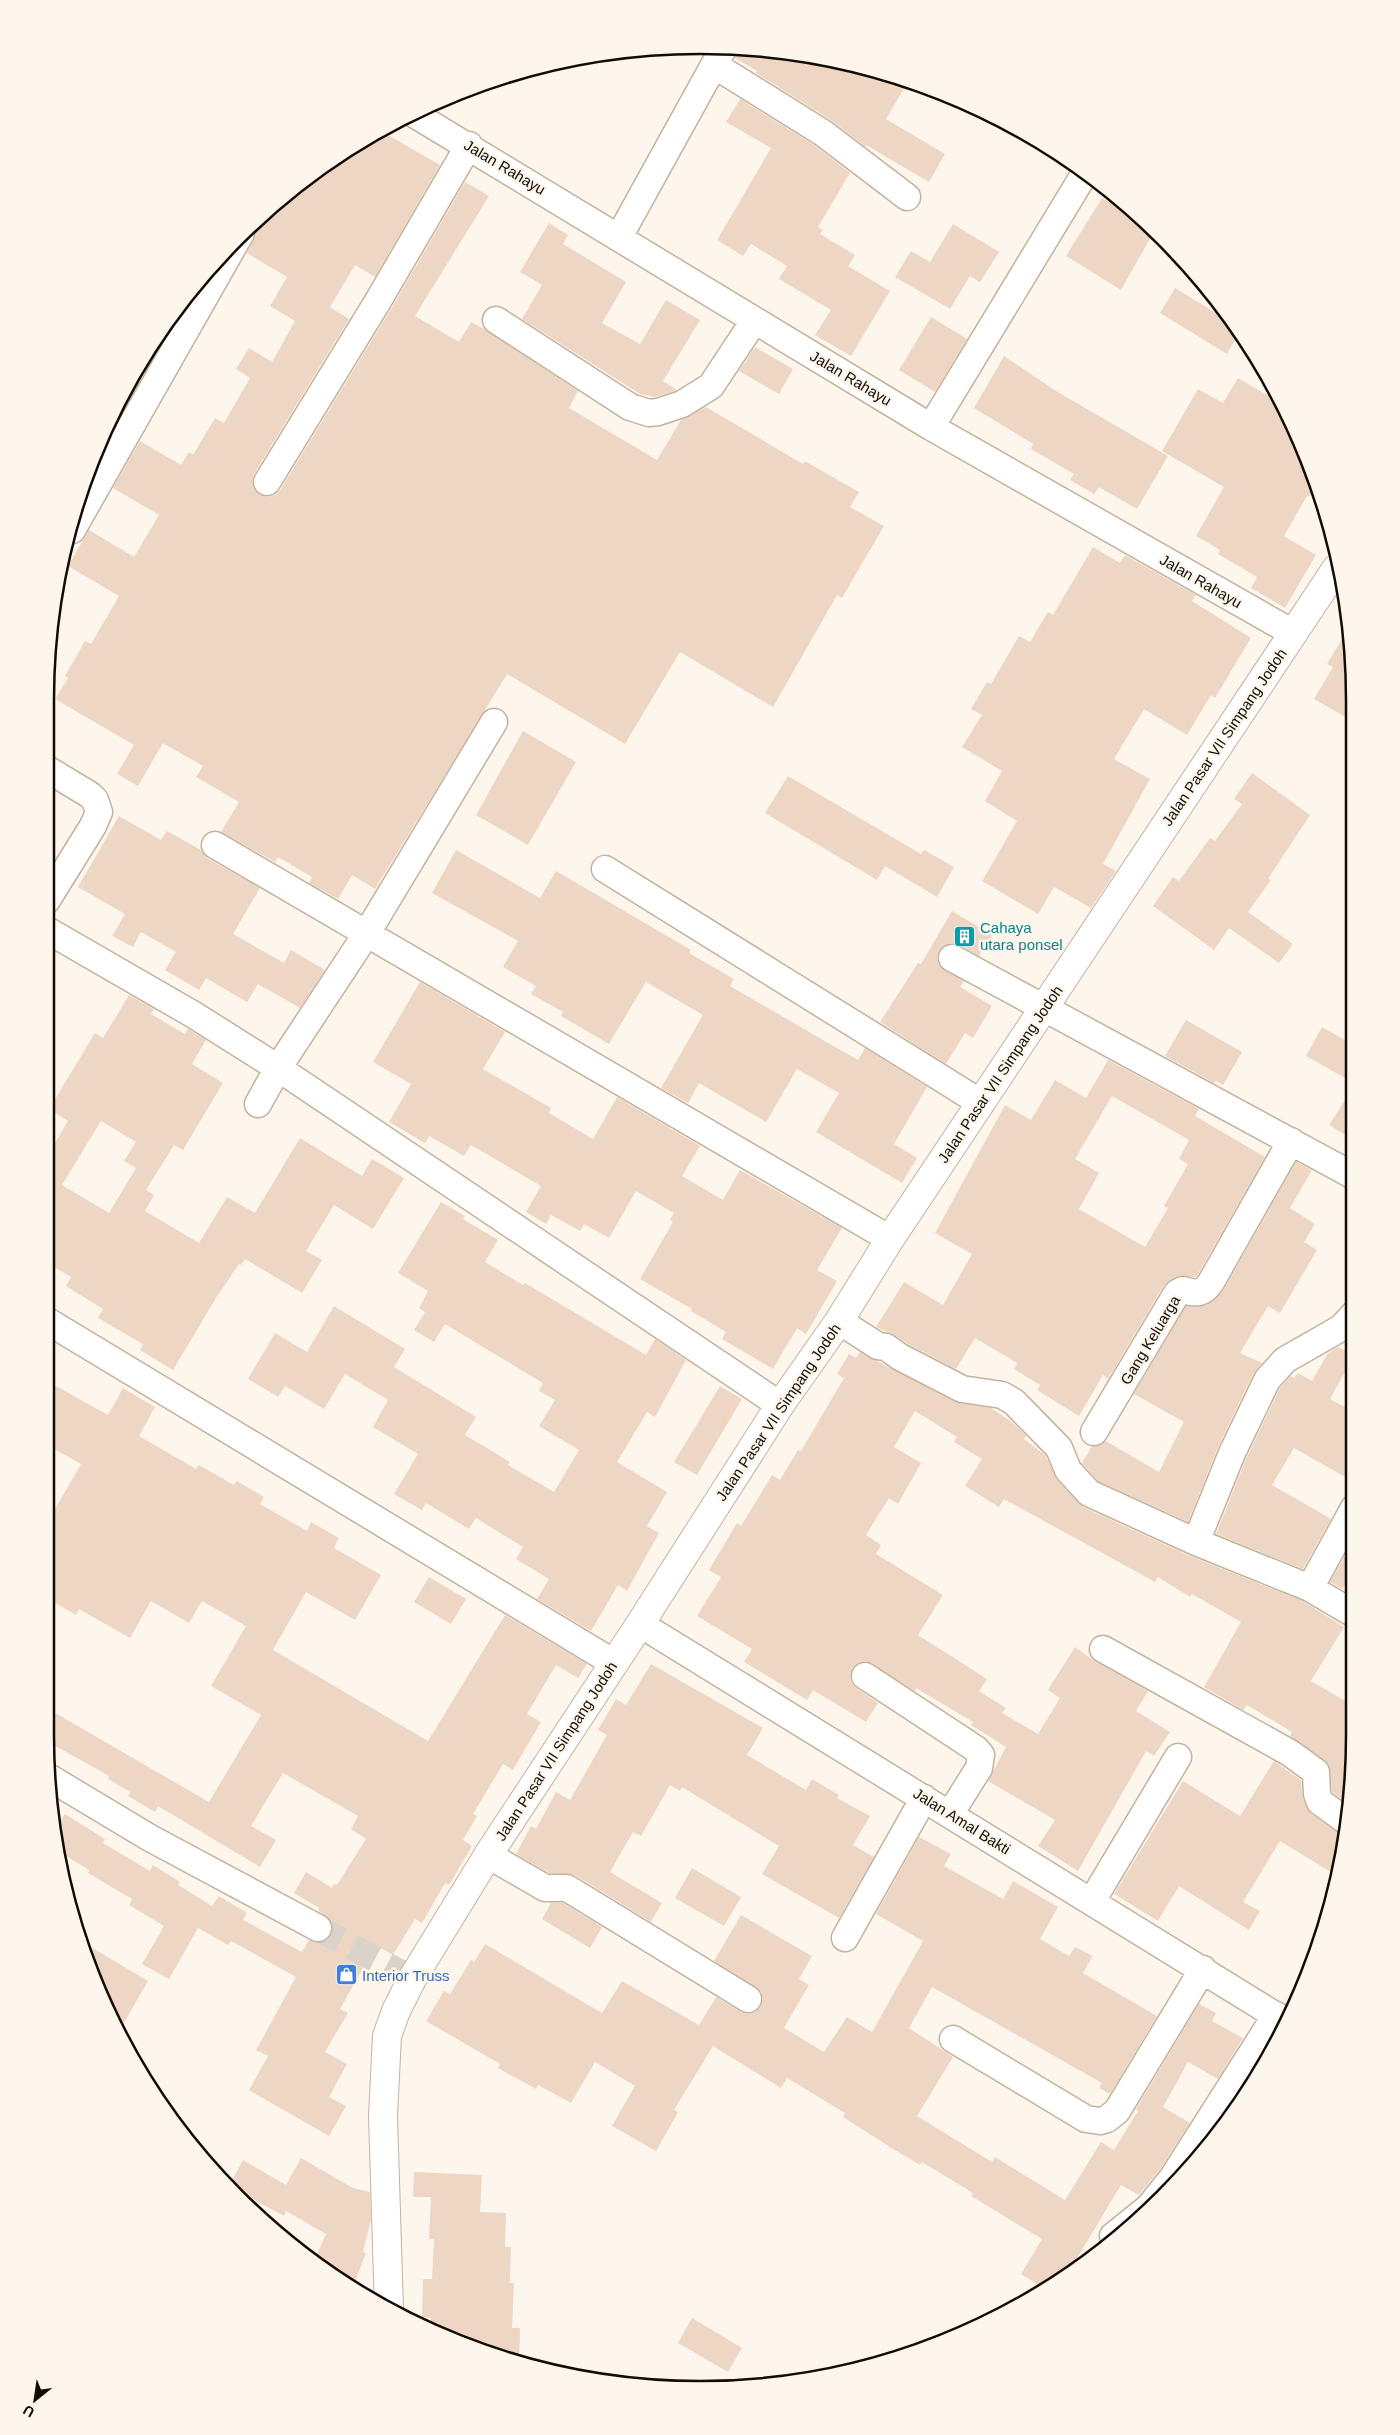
<svg xmlns="http://www.w3.org/2000/svg" width="1400" height="2435" viewBox="0 0 1400 2435" font-family="Helvetica,sans-serif">
  <style>
    .building { fill: #eed6c4; fill-rule: evenodd }
    .lines { fill: none; stroke-linecap: round; stroke-linejoin: round }
    .minor-tunnel { stroke: #dad3ca; stroke-width: 26; stroke-dasharray: 26 13; stroke-linecap: butt }
    .minor-casing { stroke: #c4b29d; stroke-width: 29 }
    .major-casing { stroke: #c4b29d; stroke-width: 30 }
    .minor { stroke: #fff; stroke-width: 26 }
    .major { stroke: #fff; stroke-width: 28 }
    .labels { text-anchor: middle; dominant-baseline: central; stroke-width: 5; stroke-linejoin: round; paint-order: stroke }
    .street-label { font-size: 15px; fill: #120c05; stroke: #fdf6ed }
    .culture-label { font-size: 15px; fill: #0d838f; stroke: #fdf6ed; text-anchor: start }
    .shop-label { font-size: 15px; fill: #366cbe; stroke: #fdf6ed; text-anchor: start }
    .rim { fill: none; stroke: #120c05; stroke-width: 2.5 }
  </style>
  <rect width="100%" height="100%" fill="#fdf6ed"/>
  <!-- building -->
  <path class="building" d="M 739,49 L 828,58 L 908,82 L 886,119 L 945,154 L 929,182 L 866,145 L 866,147 L 831,120 L 756,73 L 757,71 L 735,58 Z
    M 740,99 L 814,145 L 850,173 L 818,227 L 823,230 L 820,234 L 855,255 L 848,266 L 890,291 L 851,356 L 815,335 L 831,310 L 779,279 L 787,266 L 751,244 L 743,256 L 717,240 L 771,148 L 726,122 Z
    M 381,131 L 440,165 L 375,277 L 355,265 L 330,307 L 349,319 L 254,474 L 252,482 L 254,489 L 259,494 L 267,497 L 275,495 L 280,490 L 391,309 L 465,182 L 489,196 L 415,316 L 459,342 L 471,322 L 486,330 L 578,391 L 569,408 L 657,460 L 681,420 L 706,407 L 803,464 L 805,461 L 859,492 L 850,507 L 884,526 L 842,598 L 837,595 L 773,707 L 680,652 L 625,744 L 507,674 L 375,889 L 352,875 L 338,899 L 309,883 L 312,877 L 278,857 L 275,862 L 221,832 L 239,802 L 196,777 L 203,766 L 163,743 L 138,786 L 117,774 L 134,745 L 55,699 L 68,678 L 65,676 L 85,641 L 91,644 L 119,596 L 68,566 L 89,530 L 134,557 L 159,515 L 113,488 L 140,441 L 181,465 L 189,452 L 193,455 L 215,418 L 224,423 L 250,378 L 236,369 L 249,348 L 272,362 L 295,321 L 270,306 L 287,277 L 247,253 L 256,233 L 253,224 L 336,156 Z
    M 1102,198 L 1155,230 L 1121,290 L 1066,256 Z
    M 549,223 L 568,235 L 563,244 L 626,282 L 602,323 L 640,344 L 666,300 L 700,320 L 663,381 L 677,390 L 655,397 L 640,394 L 522,319 L 542,285 L 520,272 Z
    M 953,224 L 999,252 L 980,282 L 970,276 L 950,309 L 895,277 L 911,251 L 930,262 Z
    M 1175,288 L 1226,319 L 1238,335 L 1227,354 L 1160,313 Z
    M 931,317 L 967,339 L 935,392 L 899,370 Z
    M 755,347 L 793,369 L 779,394 L 739,371 Z
    M 1004,356 L 1056,391 L 1168,456 L 1137,509 L 1099,487 L 1094,494 L 1070,480 L 1074,474 L 1031,449 L 1033,444 L 974,408 Z
    M 1238,378 L 1281,403 L 1317,483 L 1309,497 L 1307,496 L 1284,536 L 1316,555 L 1285,608 L 1251,588 L 1257,577 L 1218,554 L 1220,550 L 1196,536 L 1224,487 L 1162,451 L 1198,389 L 1223,403 Z
    M 1093,547 L 1120,563 L 1125,555 L 1196,595 L 1192,601 L 1251,638 L 1215,698 L 1211,695 L 1187,735 L 1144,709 L 1114,759 L 1150,779 L 1103,864 L 1116,871 L 1091,908 L 1054,887 L 1038,914 L 982,881 L 1017,821 L 985,801 L 1002,771 L 962,747 L 982,715 L 971,709 L 987,682 L 991,684 L 1019,636 L 1030,642 L 1048,612 L 1053,615 Z
    M 1348,629 L 1354,657 L 1354,722 L 1314,699 L 1333,667 L 1327,664 Z
    M 523,731 L 576,762 L 528,845 L 476,815 Z
    M 1252,773 L 1310,815 L 1268,879 L 1271,880 L 1248,912 L 1293,944 L 1279,963 L 1229,928 L 1214,950 L 1153,906 L 1173,877 L 1179,881 L 1210,838 L 1215,841 L 1242,804 L 1234,799 Z
    M 788,776 L 921,854 L 924,850 L 954,867 L 937,897 L 885,866 L 877,880 L 765,813 Z
    M 119,816 L 161,840 L 167,831 L 201,850 L 207,858 L 260,888 L 233,934 L 284,963 L 291,950 L 325,970 L 300,1008 L 258,984 L 247,1002 L 206,978 L 199,990 L 165,970 L 176,952 L 141,932 L 133,947 L 112,936 L 125,914 L 78,887 Z
    M 456,850 L 540,898 L 556,871 L 691,950 L 689,953 L 734,979 L 730,986 L 823,1040 L 858,1060 L 865,1048 L 927,1087 L 894,1144 L 917,1158 L 902,1183 L 816,1132 L 839,1093 L 797,1069 L 766,1122 L 699,1083 L 688,1103 L 661,1088 L 703,1015 L 646,982 L 609,1044 L 561,1016 L 563,1012 L 531,994 L 536,986 L 503,967 L 518,941 L 432,893 Z
    M 952,911 L 992,935 L 979,956 L 959,945 L 951,943 L 945,945 L 939,951 L 937,959 L 939,965 L 964,981 L 960,987 L 992,1006 L 973,1038 L 965,1033 L 946,1064 L 880,1022 L 918,963 L 921,964 Z
    M 420,982 L 505,1032 L 483,1069 L 551,1108 L 549,1113 L 593,1139 L 617,1097 L 700,1146 L 682,1176 L 723,1200 L 740,1170 L 842,1228 L 817,1270 L 837,1281 L 806,1334 L 797,1328 L 773,1369 L 722,1339 L 726,1332 L 691,1311 L 692,1309 L 640,1279 L 673,1222 L 670,1220 L 674,1213 L 636,1191 L 609,1238 L 584,1224 L 580,1231 L 551,1215 L 546,1224 L 526,1212 L 541,1186 L 471,1145 L 464,1156 L 429,1136 L 425,1143 L 389,1122 L 411,1084 L 373,1062 Z
    M 129,995 L 154,1009 L 151,1014 L 185,1034 L 188,1029 L 206,1040 L 192,1064 L 223,1083 L 183,1150 L 174,1145 L 146,1190 L 154,1195 L 145,1211 L 199,1243 L 227,1197 L 255,1213 L 300,1138 L 362,1176 L 372,1159 L 404,1178 L 373,1229 L 334,1205 L 306,1251 L 322,1260 L 302,1293 L 245,1259 L 241,1265 L 239,1264 L 216,1298 L 173,1370 L 140,1350 L 143,1344 L 98,1318 L 103,1309 L 66,1286 L 71,1277 L 49,1264 L 48,1155 L 68,1121 L 49,1109 L 95,1033 L 103,1038 ZM 101,1121 L 136,1142 L 124,1161 L 136,1168 L 109,1213 L 62,1185 Z
    M 1186,1020 L 1242,1052 L 1223,1085 L 1216,1081 L 1214,1083 L 1165,1056 Z
    M 1322,1027 L 1354,1045 L 1354,1083 L 1306,1056 Z
    M 1108,1060 L 1199,1109 L 1195,1116 L 1265,1157 L 1198,1274 L 1195,1277 L 1176,1277 L 1164,1285 L 1108,1379 L 1103,1375 L 1079,1416 L 1037,1390 L 1040,1385 L 1014,1369 L 1017,1363 L 975,1338 L 956,1369 L 908,1344 L 894,1335 L 876,1327 L 904,1282 L 943,1305 L 972,1254 L 935,1233 L 1005,1105 L 1031,1120 L 1055,1080 L 1086,1098 ZM 1112,1096 L 1189,1140 L 1179,1159 L 1188,1164 L 1164,1206 L 1168,1208 L 1145,1247 L 1079,1209 L 1099,1173 L 1075,1159 Z
    M 1354,1086 L 1354,1140 L 1329,1125 Z
    M 1296,1162 L 1312,1170 L 1290,1208 L 1315,1224 L 1304,1242 L 1317,1250 L 1280,1313 L 1268,1306 L 1240,1353 L 1262,1363 L 1253,1374 L 1218,1447 L 1188,1522 L 1098,1481 L 1082,1463 L 1092,1446 L 1101,1445 L 1106,1441 L 1159,1472 L 1184,1422 L 1134,1394 L 1186,1306 L 1207,1305 L 1223,1291 Z
    M 441,1202 L 465,1216 L 463,1219 L 498,1240 L 485,1262 L 523,1285 L 525,1283 L 646,1355 L 655,1339 L 686,1360 L 655,1417 L 647,1412 L 617,1462 L 667,1492 L 647,1526 L 659,1533 L 627,1591 L 618,1585 L 591,1631 L 537,1599 L 549,1579 L 516,1559 L 523,1547 L 476,1518 L 469,1529 L 426,1503 L 422,1510 L 394,1494 L 418,1454 L 373,1427 L 388,1400 L 345,1374 L 324,1409 L 285,1386 L 278,1397 L 248,1379 L 275,1333 L 307,1352 L 334,1306 L 405,1349 L 394,1367 L 476,1417 L 465,1435 L 510,1462 L 508,1465 L 554,1492 L 579,1450 L 539,1426 L 555,1400 L 539,1391 L 543,1383 L 445,1324 L 434,1342 L 414,1330 L 425,1312 L 419,1308 L 428,1291 L 398,1273 Z
    M 1338,1347 L 1354,1356 L 1330,1399 L 1354,1412 L 1354,1482 L 1294,1448 L 1272,1485 L 1331,1519 L 1303,1569 L 1216,1534 L 1246,1459 L 1280,1388 L 1291,1376 L 1294,1378 L 1298,1373 L 1312,1381 L 1328,1353 Z
    M 860,1352 L 955,1402 L 991,1408 L 1012,1422 L 1026,1435 L 1024,1439 L 1046,1456 L 1057,1480 L 1083,1507 L 1190,1556 L 1303,1601 L 1344,1627 L 1311,1681 L 1354,1706 L 1354,1778 L 1348,1804 L 1332,1792 L 1329,1765 L 1290,1736 L 1292,1732 L 1247,1705 L 1243,1710 L 1204,1687 L 1241,1622 L 1192,1594 L 1190,1597 L 1158,1577 L 1155,1582 L 1004,1499 L 999,1507 L 965,1486 L 982,1459 L 954,1442 L 957,1437 L 915,1411 L 894,1447 L 921,1463 L 898,1504 L 889,1498 L 866,1535 L 881,1545 L 876,1554 L 943,1595 L 918,1635 L 987,1679 L 979,1691 L 1006,1708 L 1002,1713 L 1038,1734 L 1060,1698 L 1048,1690 L 1075,1647 L 1096,1662 L 1148,1691 L 1136,1711 L 1170,1732 L 1154,1756 L 1146,1751 L 1078,1871 L 1038,1846 L 1055,1820 L 988,1781 L 1006,1747 L 971,1725 L 973,1722 L 916,1688 L 915,1691 L 866,1661 L 859,1662 L 853,1667 L 850,1676 L 851,1682 L 856,1688 L 878,1703 L 866,1722 L 813,1690 L 807,1700 L 744,1662 L 752,1649 L 697,1616 L 721,1577 L 709,1570 L 737,1523 L 741,1526 L 772,1475 L 780,1480 L 798,1450 L 801,1451 L 844,1378 L 837,1374 L 849,1354 L 856,1358 Z
    M 49,1382 L 108,1415 L 123,1388 L 155,1407 L 139,1436 L 196,1469 L 199,1465 L 234,1485 L 237,1481 L 264,1497 L 260,1504 L 307,1531 L 311,1522 L 339,1538 L 334,1548 L 381,1575 L 355,1620 L 306,1592 L 273,1650 L 428,1741 L 505,1615 L 587,1664 L 578,1678 L 556,1665 L 527,1714 L 541,1722 L 513,1770 L 503,1764 L 473,1814 L 477,1816 L 463,1840 L 472,1846 L 449,1885 L 445,1883 L 422,1923 L 415,1919 L 393,1955 L 376,1945 L 340,2009 L 348,2013 L 325,2052 L 347,2064 L 329,2097 L 346,2106 L 329,2136 L 249,2090 L 268,2056 L 256,2050 L 296,1977 L 231,1941 L 228,1945 L 198,1928 L 169,1979 L 142,1964 L 164,1926 L 129,1905 L 132,1899 L 88,1873 L 89,1870 L 58,1851 L 51,1812 L 62,1819 L 65,1814 L 105,1839 L 103,1843 L 150,1871 L 153,1865 L 180,1882 L 178,1885 L 212,1906 L 219,1896 L 247,1913 L 243,1920 L 302,1952 L 309,1940 L 318,1943 L 326,1940 L 331,1935 L 333,1927 L 330,1920 L 318,1910 L 319,1908 L 294,1893 L 306,1872 L 332,1888 L 334,1884 L 337,1885 L 366,1839 L 351,1829 L 358,1816 L 283,1773 L 251,1826 L 276,1840 L 260,1867 L 158,1806 L 155,1812 L 128,1796 L 130,1792 L 108,1779 L 109,1776 L 50,1743 L 50,1710 L 209,1802 L 261,1715 L 211,1686 L 246,1626 L 202,1601 L 189,1623 L 151,1601 L 130,1638 L 79,1609 L 76,1615 L 50,1600 L 50,1518 L 81,1464 L 49,1446 Z
    M 720,1386 L 742,1399 L 697,1475 L 674,1462 Z
    M 1354,1540 L 1354,1571 L 1342,1589 L 1330,1582 Z
    M 429,1577 L 466,1599 L 451,1624 L 414,1602 Z
    M 651,1664 L 763,1728 L 747,1755 L 806,1790 L 812,1779 L 839,1795 L 837,1798 L 870,1816 L 853,1845 L 874,1857 L 839,1918 L 762,1874 L 779,1846 L 682,1787 L 680,1791 L 670,1785 L 641,1836 L 633,1832 L 610,1872 L 662,1903 L 651,1922 L 575,1875 L 549,1873 L 516,1854 L 531,1826 L 536,1829 L 556,1792 L 570,1800 L 607,1735 L 598,1730 L 616,1699 L 626,1705 Z
    M 1274,1761 L 1301,1780 L 1303,1799 L 1311,1814 L 1342,1835 L 1334,1874 L 1280,1841 L 1243,1902 L 1260,1911 L 1249,1930 L 1179,1886 L 1158,1921 L 1114,1894 L 1183,1781 L 1240,1816 Z
    M 919,1837 L 951,1854 L 944,1866 L 1003,1899 L 1013,1881 L 1058,1907 L 1040,1939 L 1069,1956 L 1075,1947 L 1093,1956 L 1083,1973 L 1157,2016 L 1110,2094 L 1099,2088 L 1102,2083 L 932,1987 L 909,2028 L 953,2057 L 917,2116 L 992,2162 L 995,2157 L 1065,2200 L 1101,2142 L 1114,2150 L 1138,2111 L 1136,2109 L 1199,2004 L 1216,2013 L 1212,2021 L 1243,2038 L 1218,2079 L 1188,2062 L 1163,2107 L 1190,2123 L 1161,2168 L 1139,2195 L 1121,2185 L 1068,2273 L 1042,2287 L 1021,2274 L 1042,2239 L 971,2196 L 973,2193 L 922,2162 L 920,2165 L 890,2147 L 843,2117 L 845,2113 L 787,2078 L 781,2088 L 713,2046 L 674,2110 L 678,2112 L 656,2151 L 612,2126 L 635,2086 L 595,2062 L 571,2103 L 538,2085 L 536,2089 L 498,2068 L 500,2064 L 426,2021 L 444,1991 L 450,1994 L 471,1960 L 474,1962 L 485,1944 L 602,2013 L 622,1981 L 699,2025 L 716,1997 L 741,2012 L 747,2014 L 755,2012 L 761,2006 L 763,1999 L 761,1991 L 714,1961 L 741,1915 L 812,1956 L 799,1979 L 809,1985 L 784,2028 L 824,2052 L 847,2017 L 872,2032 L 923,1941 L 876,1914 Z
    M 692,1868 L 741,1897 L 724,1926 L 675,1898 Z
    M 551,1903 L 563,1903 L 602,1927 L 590,1948 L 542,1919 Z
    M 79,1940 L 148,1981 L 118,2033 L 113,2025 Z
    M 301,2158 L 353,2188 L 370,2192 L 371,2220 L 363,2252 L 366,2253 L 352,2289 L 336,2279 L 314,2261 L 326,2234 L 286,2211 L 284,2216 L 229,2186 L 243,2160 L 286,2185 Z
    M 414,2172 L 482,2175 L 480,2212 L 506,2213 L 505,2247 L 511,2247 L 510,2283 L 514,2283 L 512,2328 L 520,2328 L 519,2363 L 430,2330 L 431,2318 L 422,2317 L 423,2279 L 432,2279 L 434,2239 L 429,2239 L 431,2197 L 413,2197 Z
    M 692,2318 L 742,2348 L 728,2372 L 678,2343 Z"/>
  <g class="lines">
    <!-- minor-tunnel -->
    <path class="minor-tunnel" d="M 318,1928 L 401,1973"/>
    <defs>
      <path id="minor" d="M 714,65 L 823,133 L 907,197
        M 414,114 L 931,427 L 1293,633
        M 619,237 L 724,47
        M 496,320 L 630,407 L 649,413 L 658,412 L 682,404 L 711,386 L 754,321
        M 931,427 L 1085,173
        M 267,482 L 378,301 L 469,145
        M 72,530 L 241,233
        M 47,769 L 90,795 L 95,800 L 99,812 L 93,826 L 47,900
        M 215,845 L 890,1239
        M 605,869 L 981,1103
        M 47,930 L 194,1015 L 278,1068 L 780,1405
        M 952,958 L 1354,1176
        M 258,1104 L 278,1068 L 367,933 L 494,722
        M 839,1321 L 878,1346 L 886,1347 L 900,1357 L 962,1389 L 1002,1395 L 1014,1402 L 1059,1448 L 1068,1470 L 1089,1493 L 1196,1542 L 1232,1453 L 1267,1380 L 1285,1360 L 1341,1328 L 1354,1314
        M 49,1322 L 614,1663
        M 1094,1432 L 1177,1293 L 1183,1290 C 1196,1294 1203,1294 1211,1282 L 1291,1141
        M 1196,1542 L 1310,1588 L 1354,1614
        M 1310,1588 L 1354,1508
        M 640,1624 L 1283,2020
        M 1103,1649 L 1290,1753 L 1316,1772 L 1317,1794 L 1320,1802 L 1345,1820
        M 865,1676 L 976,1749 L 981,1755 L 979,1768 L 950,1814
        M 50,1778 L 150,1838 L 318,1928
        M 488,1855 L 545,1888 L 567,1888 L 748,1999
        M 1092,1901 L 1178,1757
        M 845,1938 L 924,1798
        M 953,2039 L 1086,2119 L 1100,2121 L 1107,2119 L 1117,2111 L 1203,1969
        M 1113,2236 L 1149,2207 L 1173,2177 L 1276,2015"/>
      <path id="major" d="M 389,2310 L 383,2116 L 387,2036 L 396,2011 L 412,1979 L 488,1855 L 640,1624 L 780,1405 L 839,1321 L 890,1239 L 1336,569"/>
    </defs>
    <!-- minor casing -->
    <use href="#minor" class="minor-casing"/>
    <!-- major casing -->
    <use href="#major" class="major-casing"/>
    <!-- minor -->
    <use href="#minor" class="minor"/>
    <!-- major -->
    <use href="#major" class="major"/>
  </g>
  <!-- icons -->
  <defs>
    <symbol id="building-square" viewBox="-11 -11 22 22"><rect x="-9" y="-9" width="18" height="18" rx="4" fill="#0f9aa8" stroke="#fdf6ed"/><path d="M-4-6H4V6H1V3H-1V6H-4ZM-2.5-4.3h1.7v1.8h-1.7ZM.8-4.3h1.7v1.8H.8ZM-2.5-1h1.7V.8h-1.7ZM.8-1h1.7V.8H.8Z" fill="#fff"/></symbol>
    <symbol id="shop-square" viewBox="-11 -11 22 22"><rect x="-9" y="-9" width="18" height="18" rx="4" fill="#3f7fe0" stroke="#fdf6ed"/><path d="M-5-2.5h2.3a2.7 3.5 0 0 1 5.4 0H5L5.5 6h-11ZM-1.5-2.5h3a1.5 2.3 0 0 0-3 0Z" fill="#fff"/></symbol>
  </defs>
  <g fill-rule="evenodd">
    <use href="#building-square" x="952" y="924" width="25" height="25"/>
    <use href="#shop-square" x="334" y="1962" width="25" height="25"/>
  </g>
  <g class="labels">
    <!-- street labels -->
    <g class="street-label">
      <text transform="translate(505 167) rotate(31)">Jalan Rahayu</text>
      <text transform="translate(851 378) rotate(31)">Jalan Rahayu</text>
      <text transform="translate(1201 581) rotate(30)">Jalan Rahayu</text>
      <text transform="translate(1224 737) rotate(-56)">Jalan Pasar VII Simpang Jodoh</text>
      <text transform="translate(1000 1074) rotate(-56)">Jalan Pasar VII Simpang Jodoh</text>
      <text transform="translate(1150 1340) rotate(-59)">Gang Keluarga</text>
      <text transform="translate(778 1412) rotate(-56)">Jalan Pasar VII Simpang Jodoh</text>
      <text transform="translate(556 1751) rotate(-57)">Jalan Pasar VII Simpang Jodoh</text>
      <text transform="translate(962 1821) rotate(32)">Jalan Amal Bakti</text>
    </g>
    <!-- culture labels -->
    <g class="culture-label">
      <text x="980" y="927">Cahaya<tspan x="980" dy="17">utara ponsel</tspan></text>
    </g>
    <!-- shop labels -->
    <g class="shop-label">
      <text x="362" y="1975">Interior Truss</text>
    </g>
  </g>
  <!-- crop -->
  <path d="M0 0H1400V2435H0ZM700 54H700A646 646 0 0 1 1346 700V1735A646 646 0 0 1 700 2381H700A646 646 0 0 1 54 1735V700A646 646 0 0 1 700 54Z" fill="#fdf6ed" fill-rule="evenodd"/>
  <path class="rim" d="M700 54H700A646 646 0 0 1 1346 700V1735A646 646 0 0 1 700 2381H700A646 646 0 0 1 54 1735V700A646 646 0 0 1 700 54Z"/>
  <!-- north arrow -->
  <g transform="translate(35 2400) rotate(210)" stroke="#fdf6ed" stroke-width="4" paint-order="stroke">
  <path d="M0-4L9 19L0 12L-9 19Z" fill="#120c05"/>
  <text y="-8" font-size="14" font-weight="bold" text-anchor="middle" fill="#120c05">U</text>
  </g>
</svg>
